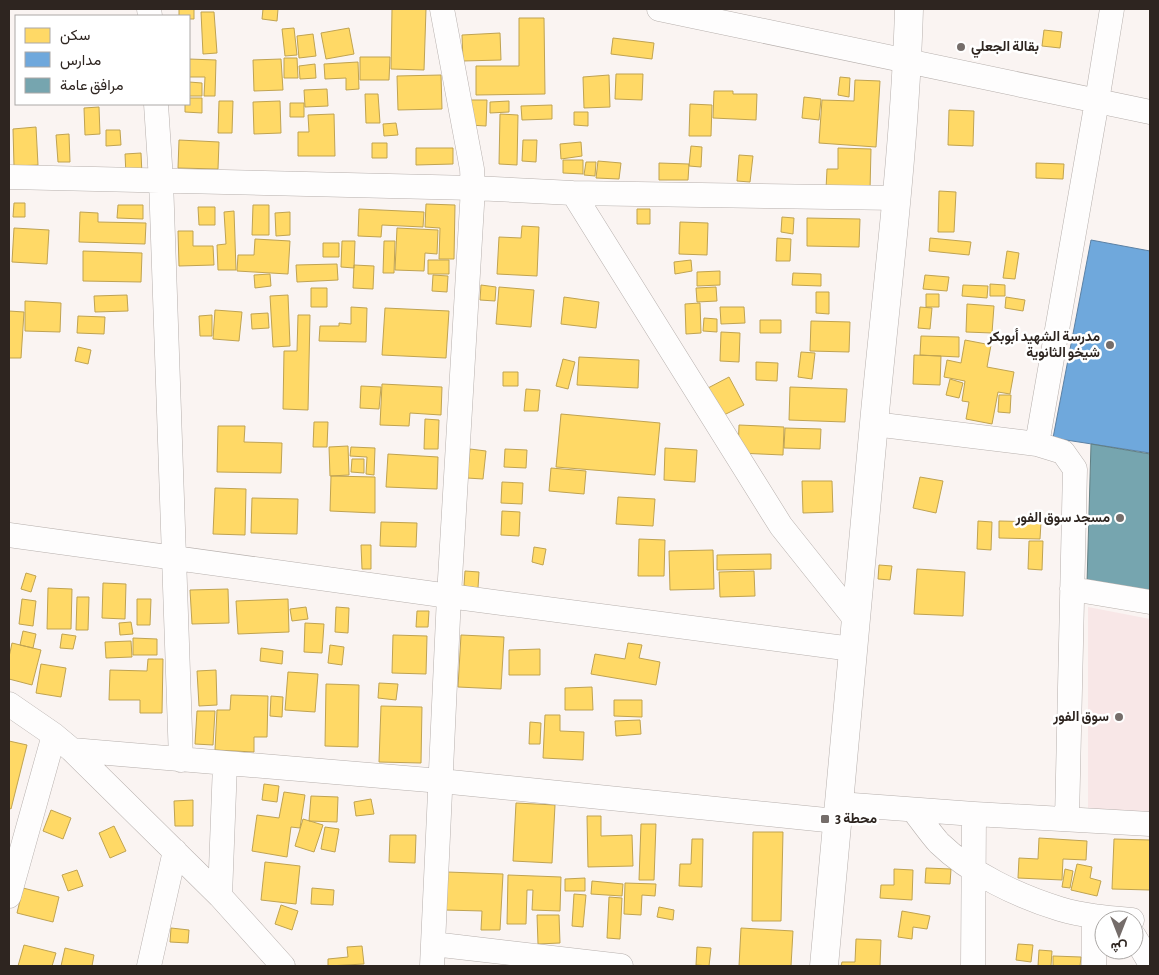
<svg xmlns="http://www.w3.org/2000/svg" width="1159" height="975" viewBox="0 0 1159 975" font-family="'Alegreya Sans',Vazirmatn,sans-serif">
  <style>
    .commercial { fill: #f8e7e7 }
    .homes { fill: #ffd966; stroke: #c0a351 }
    .schools { fill: #6fa8dc; stroke: #5c81a4 }
    .public { fill: #76a5af; stroke: #607f84 }
    .lines { fill: none; stroke-linecap: round; stroke-linejoin: round }
    .street-casing { stroke: #b7b0ad; stroke-width: 25 }
    .secondary-casing { stroke: #b7b0ad; stroke-width: 29 }
    .street { stroke: #fefdfd; stroke-width: 24 }
    .secondary { stroke: #fefdfd; stroke-width: 28 }
    .poi-dot { fill: #756d6a; stroke: #fff; stroke-width: 2 }
    .labels { text-anchor: middle; dominant-baseline: central; stroke-width: 5; stroke-linejoin: round; paint-order: stroke }
    .poi-label { font-size: 14px; font-weight: bold; fill: #2e2520; stroke: #fff; text-anchor: end }
  </style>
  <rect width="100%" height="100%" fill="#faf4f2"/>
  <!-- commercial -->
  <path class="commercial" d="M 1088,607 L 1150,619 L 1150,819 L 1088,815 Z"/>
  <!-- homes -->
  <path class="homes" d="M 179,9 L 194,9 L 194,19 L 189,19 L 189,16 L 179,16 Z
    M 263,9 L 278,9 L 277,21 L 262,19 Z
    M 392,9 L 426,9 L 424,70 L 391,69 Z
    M 201,12 L 214,12 L 217,53 L 203,54 Z
    M 519,18 L 544,18 L 545,94 L 476,95 L 476,66 L 519,66 Z
    M 294,28 L 297,55 L 285,56 L 282,29 Z
    M 349,28 L 354,54 L 326,59 L 321,33 Z
    M 1044,30 L 1062,32 L 1060,48 L 1042,46 Z
    M 500,33 L 501,60 L 463,61 L 462,35 Z
    M 313,34 L 316,56 L 299,58 L 297,36 Z
    M 613,38 L 654,43 L 652,59 L 611,54 Z
    M 360,57 L 390,57 L 389,80 L 360,80 Z
    M 284,58 L 297,58 L 298,78 L 284,78 Z
    M 189,59 L 216,60 L 215,96 L 204,96 L 205,77 L 189,77 Z
    M 281,59 L 283,90 L 254,91 L 253,60 Z
    M 358,62 L 359,89 L 346,90 L 346,78 L 325,79 L 324,64 Z
    M 315,64 L 316,78 L 300,79 L 299,66 Z
    M 616,74 L 643,74 L 642,100 L 615,99 Z
    M 441,75 L 442,109 L 398,110 L 397,76 Z
    M 609,75 L 610,107 L 584,108 L 583,77 Z
    M 840,77 L 850,78 L 849,97 L 838,95 Z
    M 855,80 L 880,81 L 876,147 L 819,143 L 822,100 L 854,101 Z
    M 189,82 L 202,83 L 202,96 L 189,96 Z
    M 327,89 L 328,106 L 305,107 L 304,90 Z
    M 714,91 L 733,91 L 733,94 L 757,94 L 756,120 L 713,118 Z
    M 365,94 L 378,94 L 380,123 L 366,123 Z
    M 804,97 L 821,99 L 819,120 L 802,118 Z
    M 189,98 L 202,98 L 202,113 L 185,112 L 185,104 L 189,104 Z
    M 470,100 L 487,100 L 486,126 L 469,125 Z
    M 219,101 L 233,101 L 232,133 L 218,133 Z
    M 280,101 L 281,133 L 254,134 L 253,102 Z
    M 509,101 L 509,112 L 490,113 L 490,102 Z
    M 290,103 L 304,103 L 304,117 L 290,117 Z
    M 690,104 L 712,105 L 711,136 L 689,136 Z
    M 552,105 L 552,119 L 522,120 L 521,106 Z
    M 99,107 L 100,134 L 85,135 L 84,108 Z
    M 949,110 L 974,111 L 973,146 L 948,145 Z
    M 574,112 L 588,112 L 588,126 L 574,125 Z
    M 334,114 L 335,156 L 298,156 L 298,132 L 309,132 L 308,115 Z
    M 500,114 L 518,115 L 517,165 L 499,164 Z
    M 396,123 L 398,135 L 384,136 L 383,124 Z
    M 36,127 L 38,165 L 14,166 L 13,129 Z
    M 106,130 L 120,130 L 121,145 L 106,146 Z
    M 69,134 L 70,162 L 58,162 L 56,135 Z
    M 179,140 L 219,142 L 218,169 L 178,168 Z
    M 523,140 L 537,140 L 536,162 L 522,161 Z
    M 581,142 L 582,156 L 561,159 L 560,144 Z
    M 372,143 L 387,143 L 387,158 L 372,158 Z
    M 691,146 L 702,147 L 701,167 L 689,166 Z
    M 416,148 L 453,148 L 453,164 L 416,165 Z
    M 838,148 L 871,149 L 870,190 L 826,189 L 827,169 L 838,169 Z
    M 141,153 L 142,175 L 126,175 L 125,154 Z
    M 739,155 L 753,156 L 750,182 L 737,181 Z
    M 563,160 L 583,160 L 583,174 L 563,173 Z
    M 598,161 L 621,163 L 619,179 L 596,178 Z
    M 586,162 L 596,162 L 595,176 L 584,175 Z
    M 659,163 L 689,164 L 688,180 L 659,180 Z
    M 1036,163 L 1064,164 L 1063,179 L 1036,178 Z
    M 939,191 L 956,192 L 954,232 L 938,232 Z
    M 14,203 L 25,203 L 25,217 L 13,217 Z
    M 426,204 L 455,205 L 454,259 L 439,259 L 440,228 L 425,227 Z
    M 118,205 L 143,205 L 143,219 L 117,218 Z
    M 253,205 L 269,205 L 269,235 L 252,235 Z
    M 198,207 L 215,207 L 215,225 L 199,225 Z
    M 359,209 L 424,212 L 423,227 L 382,225 L 381,237 L 358,236 Z
    M 637,209 L 650,209 L 650,224 L 637,224 Z
    M 234,211 L 236,270 L 218,270 L 217,245 L 226,244 L 224,212 Z
    M 80,212 L 98,213 L 98,222 L 146,223 L 145,244 L 79,242 Z
    M 290,212 L 290,235 L 276,236 L 275,213 Z
    M 782,217 L 794,218 L 793,234 L 781,232 Z
    M 807,218 L 860,219 L 859,247 L 807,246 Z
    M 680,222 L 708,223 L 707,255 L 679,254 Z
    M 522,226 L 539,227 L 537,276 L 497,274 L 499,237 L 521,238 Z
    M 14,228 L 49,230 L 47,264 L 12,262 Z
    M 397,228 L 438,230 L 437,254 L 425,253 L 424,271 L 395,270 Z
    M 178,231 L 193,231 L 193,246 L 213,246 L 214,265 L 179,266 Z
    M 777,238 L 791,239 L 790,261 L 776,261 Z
    M 930,238 L 971,242 L 969,255 L 929,251 Z
    M 255,239 L 290,241 L 288,274 L 237,271 L 238,255 L 254,255 Z
    M 342,241 L 355,241 L 354,268 L 341,267 Z
    M 384,241 L 395,241 L 394,273 L 383,273 Z
    M 323,243 L 339,243 L 339,257 L 323,257 Z
    M 83,251 L 142,253 L 141,282 L 83,281 Z
    M 1007,251 L 1019,253 L 1015,279 L 1003,278 Z
    M 428,260 L 449,260 L 449,274 L 428,274 Z
    M 691,260 L 692,271 L 675,274 L 674,262 Z
    M 337,264 L 338,280 L 297,282 L 296,265 Z
    M 354,265 L 374,266 L 373,289 L 353,288 Z
    M 720,271 L 720,285 L 697,286 L 697,272 Z
    M 793,273 L 821,274 L 821,286 L 792,285 Z
    M 270,274 L 271,286 L 255,288 L 254,275 Z
    M 433,275 L 448,276 L 447,292 L 432,291 Z
    M 925,275 L 949,277 L 947,291 L 923,289 Z
    M 990,284 L 1005,285 L 1005,296 L 990,296 Z
    M 481,285 L 496,287 L 495,301 L 480,300 Z
    M 963,285 L 988,286 L 987,298 L 962,296 Z
    M 499,287 L 534,290 L 531,327 L 496,324 Z
    M 716,287 L 717,301 L 697,302 L 696,288 Z
    M 311,288 L 327,288 L 327,307 L 311,307 Z
    M 816,292 L 829,292 L 829,314 L 816,313 Z
    M 926,294 L 939,294 L 939,307 L 926,307 Z
    M 127,295 L 128,311 L 95,312 L 94,296 Z
    M 288,295 L 290,346 L 273,347 L 270,296 Z
    M 564,297 L 599,302 L 596,328 L 561,324 Z
    M 1006,297 L 1025,300 L 1023,311 L 1005,308 Z
    M 25,301 L 61,303 L 60,332 L 25,331 Z
    M 700,303 L 701,333 L 686,334 L 685,304 Z
    M 967,304 L 994,306 L 992,333 L 966,332 Z
    M 351,307 L 367,308 L 366,342 L 319,341 L 320,326 L 339,326 L 339,323 L 351,324 Z
    M 720,307 L 744,307 L 745,323 L 721,324 Z
    M 920,307 L 932,308 L 930,329 L 918,328 Z
    M 385,308 L 449,311 L 446,358 L 382,355 Z
    M 215,310 L 242,312 L 239,341 L 213,339 Z
    M 9,311 L 24,312 L 21,358 L 9,358 Z
    M 268,313 L 269,328 L 252,329 L 251,314 Z
    M 212,315 L 212,336 L 200,336 L 199,316 Z
    M 298,315 L 310,315 L 308,410 L 283,409 L 284,351 L 297,351 Z
    M 78,316 L 105,317 L 104,334 L 77,333 Z
    M 704,318 L 717,319 L 717,332 L 703,331 Z
    M 760,320 L 781,320 L 781,333 L 760,333 Z
    M 811,321 L 850,322 L 849,352 L 810,351 Z
    M 721,332 L 740,333 L 739,362 L 720,361 Z
    M 921,336 L 959,337 L 959,357 L 920,355 Z
    M 965,340 L 991,345 L 987,367 L 1014,372 L 1010,394 L 998,392 L 992,424 L 966,419 L 969,402 L 962,401 L 965,381 L 944,377 L 947,360 L 961,363 Z
    M 78,347 L 91,350 L 88,364 L 75,361 Z
    M 801,352 L 815,353 L 812,379 L 798,377 Z
    M 914,355 L 941,356 L 940,385 L 913,384 Z
    M 579,357 L 639,360 L 638,388 L 577,385 Z
    M 563,359 L 575,362 L 568,389 L 556,386 Z
    M 756,362 L 778,363 L 777,381 L 756,380 Z
    M 503,372 L 518,372 L 518,386 L 503,386 Z
    M 729,377 L 744,405 L 722,416 L 708,388 Z
    M 950,379 L 963,383 L 959,398 L 946,395 Z
    M 382,384 L 442,387 L 441,415 L 410,413 L 409,426 L 380,425 Z
    M 361,386 L 381,387 L 379,409 L 360,408 Z
    M 790,387 L 847,389 L 845,422 L 789,420 Z
    M 526,389 L 540,390 L 538,411 L 524,411 Z
    M 999,395 L 1011,395 L 1010,413 L 998,412 Z
    M 561,414 L 660,423 L 655,475 L 556,467 Z
    M 425,419 L 439,420 L 438,449 L 424,449 Z
    M 314,422 L 328,422 L 327,447 L 313,447 Z
    M 739,425 L 784,427 L 783,455 L 738,453 Z
    M 218,426 L 245,426 L 244,442 L 282,443 L 281,473 L 217,472 Z
    M 785,428 L 821,429 L 820,449 L 784,448 Z
    M 348,446 L 349,475 L 330,476 L 329,447 Z
    M 351,447 L 375,448 L 374,475 L 366,474 L 367,457 L 350,456 Z
    M 665,448 L 697,450 L 695,482 L 664,480 Z
    M 470,449 L 486,451 L 483,479 L 467,478 Z
    M 505,449 L 527,450 L 526,468 L 504,467 Z
    M 388,454 L 438,457 L 437,489 L 386,487 Z
    M 352,459 L 364,459 L 364,473 L 351,472 Z
    M 551,468 L 586,471 L 584,494 L 549,491 Z
    M 331,476 L 375,477 L 375,513 L 330,511 Z
    M 920,477 L 943,481 L 936,513 L 913,508 Z
    M 802,481 L 832,481 L 833,512 L 803,513 Z
    M 502,482 L 523,483 L 522,504 L 501,503 Z
    M 215,488 L 246,489 L 245,535 L 213,534 Z
    M 618,497 L 655,499 L 653,526 L 616,524 Z
    M 252,498 L 298,499 L 297,534 L 251,533 Z
    M 502,511 L 520,512 L 519,536 L 501,535 Z
    M 978,521 L 992,522 L 991,550 L 977,549 Z
    M 999,521 L 1041,522 L 1040,539 L 999,538 Z
    M 381,522 L 417,523 L 416,547 L 380,546 Z
    M 639,539 L 665,540 L 664,576 L 638,576 Z
    M 1029,541 L 1043,541 L 1042,570 L 1028,569 Z
    M 361,545 L 371,545 L 371,569 L 362,569 Z
    M 534,547 L 546,549 L 543,565 L 532,562 Z
    M 713,550 L 714,589 L 670,590 L 669,551 Z
    M 771,554 L 771,569 L 717,570 L 717,555 Z
    M 879,565 L 892,566 L 890,580 L 878,579 Z
    M 917,569 L 965,572 L 963,616 L 914,614 Z
    M 465,571 L 479,572 L 478,588 L 464,586 Z
    M 754,571 L 755,596 L 720,597 L 719,572 Z
    M 26,573 L 36,576 L 31,592 L 21,589 Z
    M 103,583 L 126,584 L 125,619 L 102,618 Z
    M 48,588 L 72,589 L 71,629 L 47,629 Z
    M 228,589 L 229,623 L 192,624 L 190,590 Z
    M 77,597 L 89,597 L 88,630 L 76,630 Z
    M 22,599 L 36,601 L 33,626 L 19,624 Z
    M 137,599 L 151,599 L 150,625 L 137,625 Z
    M 288,599 L 289,632 L 238,634 L 236,601 Z
    M 306,607 L 308,619 L 292,621 L 290,609 Z
    M 336,607 L 349,608 L 348,633 L 335,632 Z
    M 417,611 L 429,611 L 428,627 L 416,627 Z
    M 131,622 L 133,634 L 120,635 L 119,623 Z
    M 305,623 L 324,624 L 322,653 L 304,652 Z
    M 23,631 L 36,634 L 33,648 L 20,645 Z
    M 62,634 L 76,636 L 73,649 L 60,648 Z
    M 393,635 L 427,636 L 426,674 L 392,673 Z
    M 461,635 L 504,637 L 501,689 L 458,687 Z
    M 133,638 L 157,639 L 157,655 L 133,655 Z
    M 131,641 L 132,657 L 106,658 L 105,642 Z
    M 12,643 L 41,650 L 32,685 L 9,679 L 9,657 Z
    M 628,643 L 642,645 L 639,658 L 660,662 L 656,685 L 591,674 L 595,654 L 625,659 Z
    M 330,645 L 344,647 L 342,665 L 328,663 Z
    M 261,648 L 283,651 L 282,664 L 260,661 Z
    M 540,649 L 540,675 L 509,675 L 509,650 Z
    M 148,659 L 163,659 L 162,713 L 140,713 L 140,700 L 109,700 L 110,670 L 147,671 Z
    M 41,664 L 66,668 L 61,697 L 36,693 Z
    M 216,670 L 217,705 L 199,706 L 197,671 Z
    M 288,672 L 318,674 L 315,712 L 285,710 Z
    M 379,683 L 398,684 L 396,700 L 378,698 Z
    M 326,684 L 359,685 L 358,747 L 325,746 Z
    M 592,687 L 593,710 L 565,710 L 565,688 Z
    M 231,695 L 268,696 L 267,737 L 254,737 L 254,752 L 215,750 L 217,710 L 230,710 Z
    M 271,696 L 283,697 L 282,717 L 270,716 Z
    M 614,700 L 642,700 L 642,717 L 614,716 Z
    M 381,706 L 422,707 L 421,763 L 379,762 Z
    M 197,711 L 215,711 L 213,745 L 195,744 Z
    M 545,715 L 560,715 L 560,731 L 584,732 L 583,760 L 543,758 Z
    M 640,720 L 641,734 L 616,736 L 615,721 Z
    M 530,722 L 541,723 L 540,744 L 529,744 Z
    M 9,741 L 27,745 L 11,809 L 9,808 Z
    M 264,784 L 279,786 L 277,802 L 262,800 Z
    M 284,792 L 305,795 L 300,828 L 291,827 L 287,857 L 252,851 L 257,815 L 279,818 Z
    M 311,796 L 338,797 L 337,822 L 309,821 Z
    M 371,799 L 374,814 L 356,816 L 354,802 Z
    M 193,800 L 193,826 L 175,826 L 174,801 Z
    M 516,803 L 555,805 L 552,863 L 513,861 Z
    M 51,810 L 71,818 L 63,839 L 43,831 Z
    M 587,816 L 601,816 L 601,836 L 632,835 L 633,866 L 588,867 Z
    M 303,819 L 323,825 L 314,852 L 295,846 Z
    M 641,824 L 656,824 L 654,880 L 639,880 Z
    M 114,826 L 126,851 L 110,858 L 99,833 Z
    M 325,827 L 339,829 L 335,852 L 321,849 Z
    M 753,832 L 783,832 L 781,921 L 752,921 Z
    M 390,835 L 416,835 L 415,863 L 389,862 Z
    M 1039,838 L 1087,841 L 1086,860 L 1063,859 L 1062,880 L 1018,878 L 1019,858 L 1038,859 Z
    M 692,839 L 703,839 L 702,887 L 679,886 L 680,864 L 691,864 Z
    M 1114,839 L 1150,840 L 1150,890 L 1112,889 Z
    M 265,862 L 300,866 L 296,904 L 261,900 Z
    M 1077,864 L 1092,867 L 1090,878 L 1101,881 L 1097,896 L 1071,890 Z
    M 926,868 L 951,869 L 950,884 L 925,883 Z
    M 894,869 L 913,870 L 912,900 L 880,898 L 881,885 L 894,885 Z
    M 1065,869 L 1073,871 L 1070,888 L 1062,887 Z
    M 77,870 L 83,886 L 68,891 L 62,875 Z
    M 447,872 L 503,874 L 500,930 L 481,930 L 482,911 L 445,910 Z
    M 508,875 L 561,877 L 560,911 L 532,910 L 533,890 L 527,890 L 526,924 L 507,924 Z
    M 585,878 L 585,891 L 565,891 L 565,879 Z
    M 592,881 L 623,884 L 622,896 L 591,894 Z
    M 625,883 L 656,884 L 655,896 L 642,895 L 641,915 L 624,914 Z
    M 23,888 L 59,897 L 53,922 L 17,913 Z
    M 312,888 L 334,890 L 333,905 L 311,904 Z
    M 574,894 L 586,895 L 583,927 L 572,926 Z
    M 609,897 L 622,898 L 620,939 L 607,938 Z
    M 281,905 L 298,911 L 292,930 L 275,924 Z
    M 659,907 L 674,910 L 673,920 L 657,917 Z
    M 902,911 L 930,916 L 927,929 L 913,927 L 912,939 L 898,937 Z
    M 537,915 L 559,915 L 560,943 L 538,944 Z
    M 171,928 L 189,930 L 188,943 L 170,942 Z
    M 741,928 L 793,931 L 791,966 L 739,966 Z
    M 856,939 L 881,940 L 880,966 L 841,966 L 842,962 L 855,962 Z
    M 1018,944 L 1033,945 L 1031,962 L 1016,960 Z
    M 24,945 L 56,953 L 52,966 L 18,966 Z
    M 362,946 L 364,964 L 328,966 L 328,959 L 348,957 L 347,947 Z
    M 697,947 L 711,948 L 709,966 L 696,965 Z
    M 65,948 L 94,955 L 92,966 L 61,966 Z
    M 1039,950 L 1052,951 L 1051,966 L 1038,966 Z
    M 1053,956 L 1081,957 L 1080,966 L 1053,966 Z"/>
  <!-- schools -->
  <path class="schools" d="M 1091,240 L 1150,251 L 1150,453 L 1053,438 Z"/>
  <!-- public -->
  <path class="public" d="M 1091,444 L 1150,454 L 1150,592 L 1087,583 Z"/>
  <g class="lines">
    <defs>
      <path id="street" d="M 149,9 L 150,16
        M 659,9 L 1150,112
        M 156,104 L 161,180 L 181,760
        M 9,177 L 473,188 L 573,193 L 897,198
        M 573,193 L 781,526 L 856,620
        M 874,424 L 1037,444 L 1063,452 L 1075,469 L 1067,819
        M 1037,444 L 1097,101 L 1112,9
        M 9,535 L 449,596 L 852,649
        M 1072,589 L 1150,602
        M 9,704 L 54,735 L 72,750 L 220,896 L 283,966
        M 72,750 L 441,781 L 836,821
        M 839,804 L 974,814 L 1150,824
        M 913,810 C 922,821 930,833 939,843 C 971,874 1018,896 1060,909 C 1083,916 1109,918 1132,920
        M 9,896 L 54,735
        M 220,896 L 225,764
        M 1094,916 L 1094,966
        M 1134,936 L 1150,963
        M 433,944 L 621,966
        M 149,966 L 175,851
        M 432,966 L 449,596 L 473,188 L 472,169 L 442,9
        M 973,966 L 974,814"/>
      <path id="secondary" d="M 824,966 C 840,785 856,604 874,423 C 887,285 905,147 909,9"/>
    </defs>
    <!-- street casing -->
    <use href="#street" class="street-casing"/>
    <!-- secondary casing -->
    <use href="#secondary" class="secondary-casing"/>
    <!-- street -->
    <use href="#street" class="street"/>
    <!-- secondary -->
    <use href="#secondary" class="secondary"/>
  </g>
  <!-- markers -->
  <g class="poi-dot">
    <circle cx="961" cy="47" r="5"/>
    <circle cx="1110" cy="345" r="5"/>
    <circle cx="1120" cy="518" r="5"/>
    <circle cx="1119" cy="717" r="5"/>
    <rect x="820" y="814" width="10" height="10" rx="2.5"/>
  </g>
  <g class="labels">
    <!-- poi labels -->
    <g class="poi-label">
      <text x="971" y="47" text-anchor="start">بقالة الجعلي</text>
      <text x="1100" y="337">مدرسة الشهيد أبوبكر<tspan x="1100" dy="16">شيخو الثانوية</tspan></text>
      <text x="1110" y="518">مسجد سوق الفور</text>
      <text x="1109" y="717">سوق الفور</text>
      <text x="835" y="819" text-anchor="start">محطة 3</text>
    </g>
  </g>
  <!-- border -->
  <rect width="1159" height="975" fill="none" stroke="#2e2520" stroke-width="20"/>
  <!-- legend -->
  <rect x="15" y="15" width="175" height="90" fill="#ffffff" stroke="#aba8a6"/>
  <rect x="25" y="28" width="25" height="15" fill="#ffd966" stroke="#aba8a6"/>
  <text x="60" y="40" font-size="15" fill="#2e2520">سكن</text>
  <rect x="25" y="52" width="25" height="15" fill="#6fa8dc" stroke="#aba8a6"/>
  <text x="60" y="65" font-size="15" fill="#2e2520">مدارس</text>
  <rect x="25" y="78" width="25" height="15" fill="#76a5af" stroke="#aba8a6"/>
  <text x="60" y="90" font-size="15" fill="#2e2520">مرافق عامة</text>
  <!-- north arrow -->
  <g transform="translate(1119 935) rotate(180)"><circle r="24" fill="#ffffff" stroke="#aba8a6"/>
  <path d="M0-4L9 19L0 12L-9 19Z" fill="#756d6a"/>
  <text y="-8" font-size="14" font-weight="bold" text-anchor="middle" fill="#2e2520">ش</text>
  </g>
</svg>
